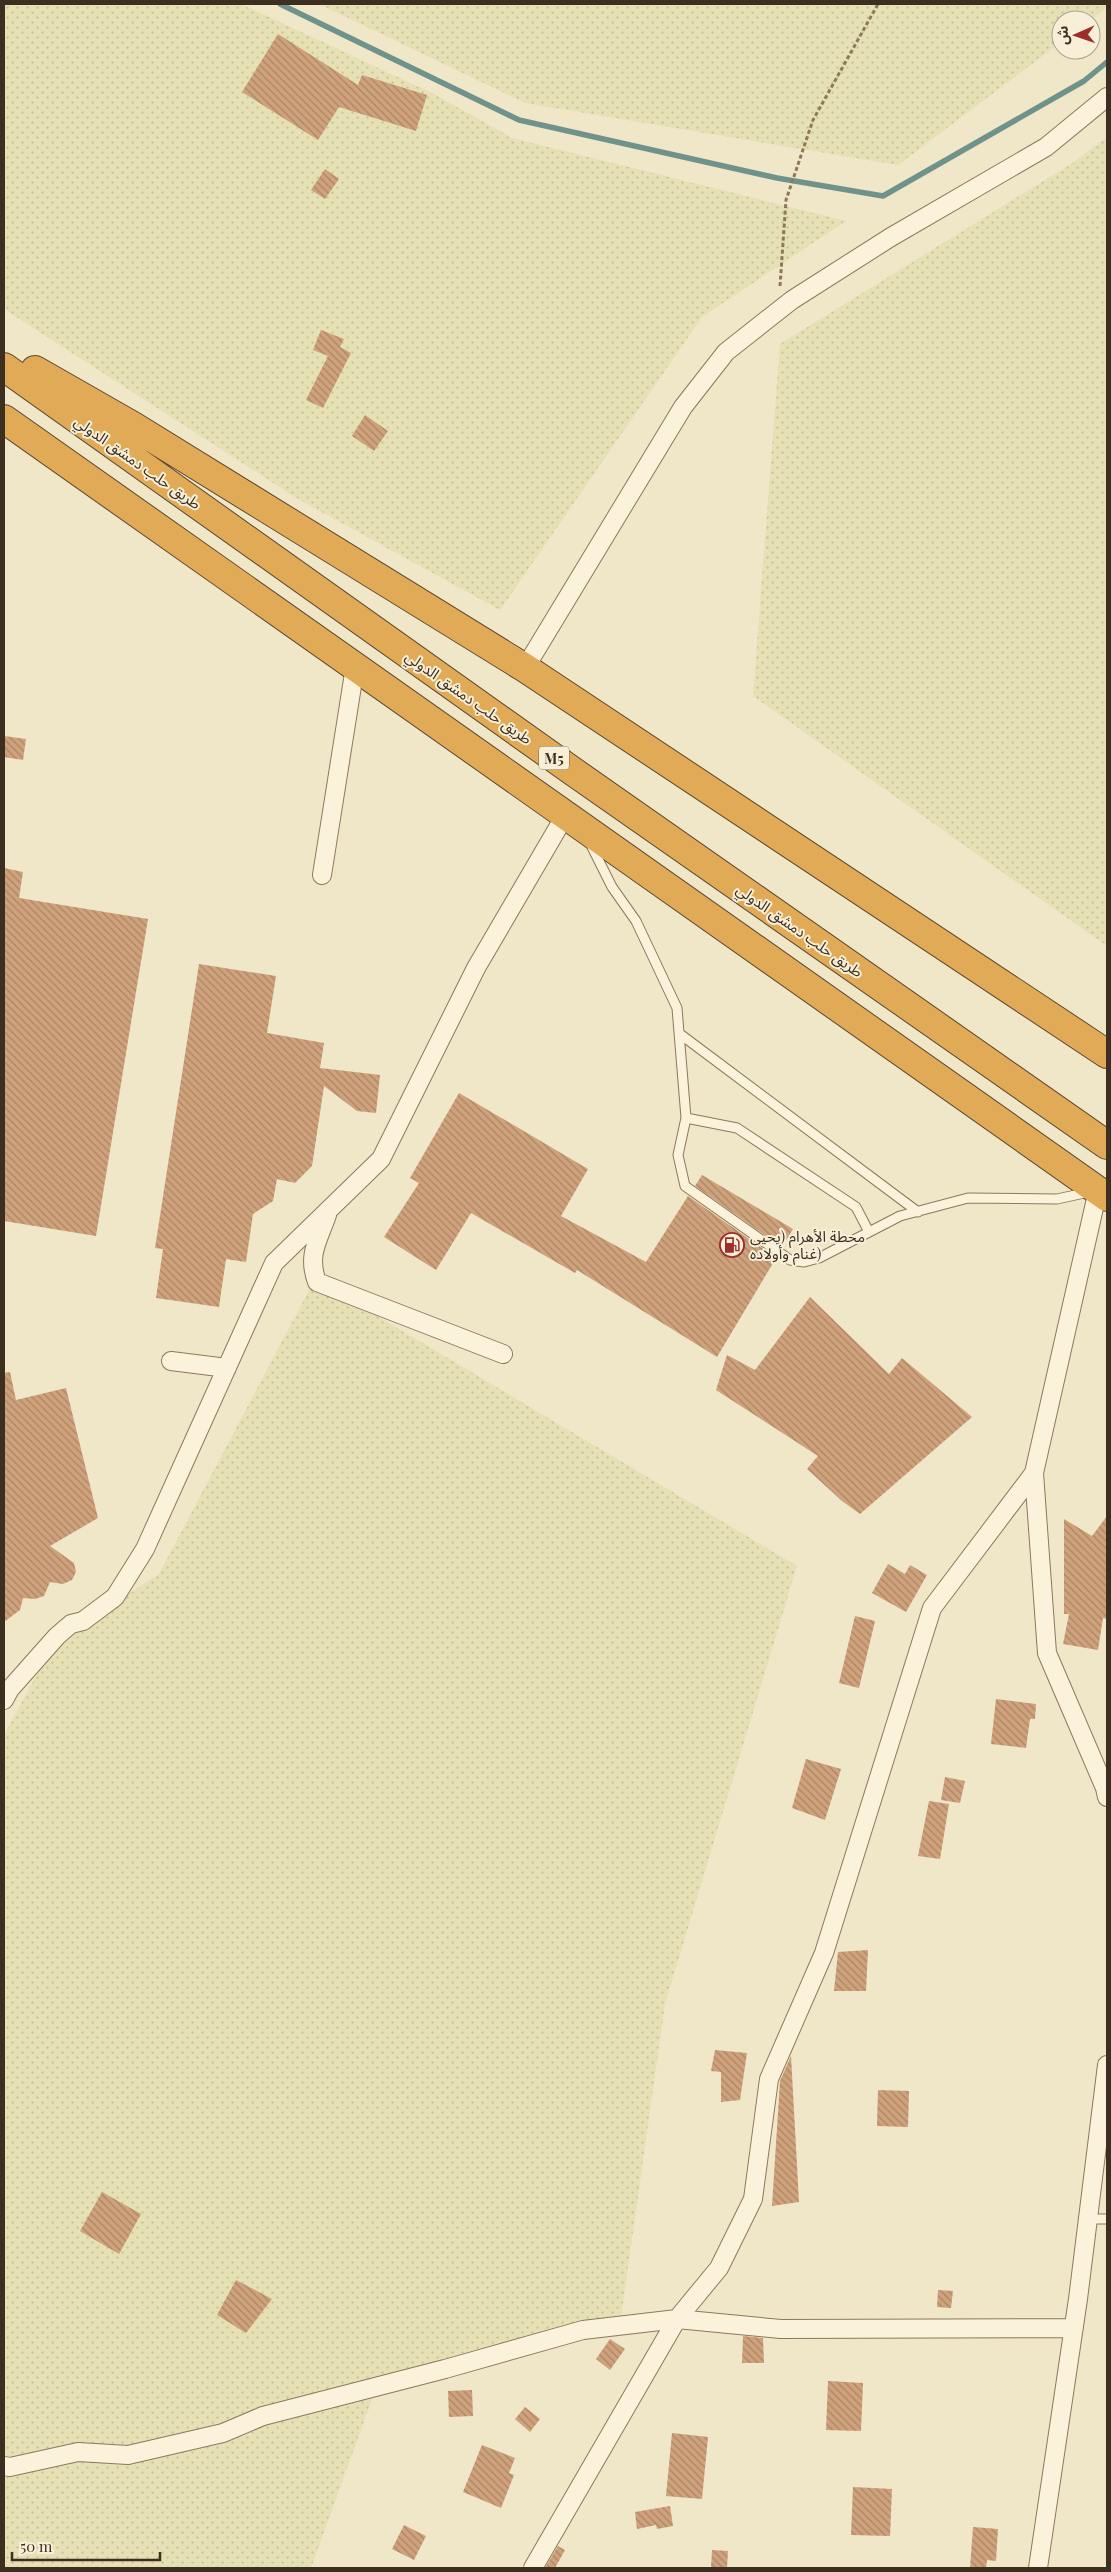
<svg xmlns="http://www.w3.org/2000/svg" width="1111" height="2572" viewBox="0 0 1111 2572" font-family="'Playfair Display','Noto Sans Arabic',serif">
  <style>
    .farmland { fill: url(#farmland-dots) }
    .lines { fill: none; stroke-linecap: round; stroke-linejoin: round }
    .stream { stroke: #6f938b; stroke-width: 5.5 }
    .building { fill: url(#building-back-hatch) }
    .lane-casing { stroke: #8d785c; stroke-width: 11 }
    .street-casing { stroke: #8d785c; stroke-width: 20 }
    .highway-casing { stroke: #5b4630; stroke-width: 30 }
    .path { stroke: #8d785c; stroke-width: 3; stroke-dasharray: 4 2.5; stroke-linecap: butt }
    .lane { stroke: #faf2db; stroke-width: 9 }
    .street { stroke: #faf2db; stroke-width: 18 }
    .highway { stroke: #e0aa57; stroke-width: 28 }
    .labels { text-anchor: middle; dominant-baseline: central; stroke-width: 4; stroke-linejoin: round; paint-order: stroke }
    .shield { fill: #f7efd8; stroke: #756957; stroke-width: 1 }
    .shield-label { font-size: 14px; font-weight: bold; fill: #3d2f20 }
    .street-label { font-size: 15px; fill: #3d2f20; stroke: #f7efd8 }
    .poi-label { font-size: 15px; fill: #3d2f20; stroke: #f7efd8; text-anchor: start }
  </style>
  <defs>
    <pattern id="farmland-dots" width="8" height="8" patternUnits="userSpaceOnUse" patternTransform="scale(1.25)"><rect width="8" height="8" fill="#e6e0b5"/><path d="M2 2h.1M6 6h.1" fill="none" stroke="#c6c09b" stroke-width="1.8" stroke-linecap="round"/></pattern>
    <pattern id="building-back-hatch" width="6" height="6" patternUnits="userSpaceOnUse" patternTransform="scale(1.25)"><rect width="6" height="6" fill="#cfa27c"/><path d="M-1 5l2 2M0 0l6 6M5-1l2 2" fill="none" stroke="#a98465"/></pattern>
  </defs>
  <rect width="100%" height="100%" fill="#f0e6c8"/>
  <!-- farmland -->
  <path class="farmland" d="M 4,4 L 241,4 L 434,94 L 512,138 L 846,221 L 702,317 L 500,610 L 298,499 L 4,309 Z
    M 319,4 L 1107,4 L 1107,7 L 1091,20 L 1061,20 L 1061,42 L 898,165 L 525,103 Z
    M 1107,137 L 1107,946 L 753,696 L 780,344 L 1071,164 Z
    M 315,1279 L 797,1566 L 665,2004 L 619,2331 L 375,2391 L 311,2568 L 4,2568 L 4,1735 L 54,1643 L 159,1574 Z"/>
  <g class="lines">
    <!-- stream -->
    <path class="stream" d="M 280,4 L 519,120 L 777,178 L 883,196 L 1084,81 L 1107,62"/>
  </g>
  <!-- building -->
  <path class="building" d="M 278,34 L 358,85 L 362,75 L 427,95 L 416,131 L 339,107 L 318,140 L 242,92 Z
    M 325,169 L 339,179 L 325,199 L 311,190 Z
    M 321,330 L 344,339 L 340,347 L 351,353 L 323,408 L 306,400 L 328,356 L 313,350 Z
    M 365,415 L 388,431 L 374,451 L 352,436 Z
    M 4,736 L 26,739 L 23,760 L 4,757 Z
    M 4,868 L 23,872 L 19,898 L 148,919 L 96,1236 L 4,1221 Z
    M 199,964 L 276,976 L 267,1033 L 324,1043 L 320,1068 L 380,1075 L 376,1113 L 357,1111 L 324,1086 L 312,1166 L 295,1183 L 277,1179 L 273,1201 L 253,1214 L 246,1262 L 226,1259 L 219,1307 L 156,1298 L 163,1249 L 155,1248 Z
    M 459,1093 L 588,1169 L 561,1216 L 646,1262 L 688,1196 L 776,1258 L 717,1357 L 577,1270 L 575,1273 L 471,1213 L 436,1270 L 384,1237 L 419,1183 L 410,1178 Z
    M 702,1175 L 793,1229 L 782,1247 L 695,1186 Z
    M 810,1297 L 889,1374 L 902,1358 L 972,1417 L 860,1514 L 842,1501 L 807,1469 L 818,1456 L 716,1390 L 727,1355 L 755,1370 Z
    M 10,1372 L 16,1400 L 66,1388 L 98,1518 L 50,1546 L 74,1563 L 76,1572 L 72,1580 L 63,1584 L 50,1582 L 44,1596 L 35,1599 L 23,1598 L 20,1610 L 4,1622 L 4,1373 Z
    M 1107,1516 L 1107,1619 L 1103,1618 L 1098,1650 L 1063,1644 L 1069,1614 L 1064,1614 L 1064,1519 L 1092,1536 Z
    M 888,1564 L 905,1574 L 910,1565 L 927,1575 L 906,1612 L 872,1593 Z
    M 855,1616 L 875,1621 L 859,1688 L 839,1683 Z
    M 996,1699 L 1036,1704 L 1035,1719 L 1030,1719 L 1026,1748 L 991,1744 Z
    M 806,1759 L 841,1769 L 825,1820 L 792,1808 Z
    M 945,1777 L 965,1781 L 960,1803 L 941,1800 Z
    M 929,1801 L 949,1804 L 940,1859 L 918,1856 Z
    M 868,1950 L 866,1991 L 834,1991 L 838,1952 Z
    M 715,2050 L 747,2053 L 740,2100 L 721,2102 L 721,2072 L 711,2071 Z
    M 791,2056 L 799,2202 L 772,2206 L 780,2081 Z
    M 878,2090 L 909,2091 L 908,2127 L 877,2126 Z
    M 102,2192 L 141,2214 L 119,2254 L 80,2231 Z
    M 236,2280 L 272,2299 L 246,2333 L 217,2315 Z
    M 938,2290 L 953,2291 L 951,2308 L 937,2307 Z
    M 743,2336 L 763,2338 L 764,2363 L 742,2363 Z
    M 610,2339 L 625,2349 L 610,2370 L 596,2359 Z
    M 828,2381 L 863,2383 L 861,2431 L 826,2430 Z
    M 472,2390 L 473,2416 L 449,2417 L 448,2391 Z
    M 525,2407 L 540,2419 L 530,2432 L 515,2419 Z
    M 672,2433 L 708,2437 L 702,2499 L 666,2496 Z
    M 482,2445 L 515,2458 L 509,2473 L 514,2475 L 501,2508 L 463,2492 Z
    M 853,2487 L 892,2489 L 890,2536 L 851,2535 Z
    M 670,2506 L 673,2526 L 657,2529 L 656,2525 L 637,2529 L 635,2512 Z
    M 404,2525 L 426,2536 L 414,2560 L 392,2549 Z
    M 973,2527 L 998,2529 L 996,2561 L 987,2560 L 986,2568 L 970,2568 Z
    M 558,2546 L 565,2550 L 555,2568 L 545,2568 Z
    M 712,2550 L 728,2551 L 727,2568 L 711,2567 Z"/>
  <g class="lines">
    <defs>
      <path id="lane" d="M 590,843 L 612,887 L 636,921 L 677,1008 L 686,1118 L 678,1155 L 685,1186 L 790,1260 L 804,1262 L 819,1258 L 900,1216 L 968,1198 L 1057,1199 L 1089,1192
        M 680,1034 L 918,1212
        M 686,1118 L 737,1128 L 856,1207 L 869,1232
        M 1088,2219 L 1107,2219"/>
      <path id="street" d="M 525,668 L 683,407 L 726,352 L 792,300 L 891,237 L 1046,147 L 1107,97
        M 322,875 L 355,667
        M 327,1215 C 318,1241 307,1255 317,1282 L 503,1354
        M 171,1361 L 227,1368
        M 1034,1473 L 1047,1653 L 1105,1788 L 1107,1797
        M 4,1700 L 10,1689 L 57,1636 L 71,1624 L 83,1621 L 115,1597 L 145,1549 L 274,1263 L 381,1159 L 476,968 L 566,814
        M 4,2466 L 10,2467 L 78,2452 L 128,2455 L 223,2433 L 263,2416 L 445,2369 L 583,2330 L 677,2319 L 781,2329 L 1074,2328
        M 533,2568 L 677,2319 L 719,2268 L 753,2199 L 769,2079 L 824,1953 L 932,1608 L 1034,1473 L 1098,1190
        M 1038,2568 L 1078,2299 L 1107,2065"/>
      <path id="highway" d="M 4,367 L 571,770 L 1107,1145
        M 35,370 L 133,426 L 525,668 L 1107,1054
        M 4,419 L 1107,1197"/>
    </defs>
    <!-- lane casing -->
    <use href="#lane" class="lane-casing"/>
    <!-- street casing -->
    <use href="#street" class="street-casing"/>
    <!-- highway casing -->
    <use href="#highway" class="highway-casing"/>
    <!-- path -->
    <path class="path" d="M 780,286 L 786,200 L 813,120 L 878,4"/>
    <!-- lane -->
    <use href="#lane" class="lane"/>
    <!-- street -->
    <use href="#street" class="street"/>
    <!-- highway -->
    <use href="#highway" class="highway"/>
  </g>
  <!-- icons -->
  <defs>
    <symbol id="fuel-ring" viewBox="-11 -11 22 22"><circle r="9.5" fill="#f7efd8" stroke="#9e2e2a" stroke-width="1.5"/><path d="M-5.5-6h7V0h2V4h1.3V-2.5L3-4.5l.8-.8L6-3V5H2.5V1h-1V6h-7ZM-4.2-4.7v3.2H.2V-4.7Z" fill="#9e2e2a"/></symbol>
  </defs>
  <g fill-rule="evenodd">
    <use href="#fuel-ring" x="718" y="1231" width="28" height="28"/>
  </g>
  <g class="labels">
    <!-- shield labels -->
    <rect class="shield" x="539" y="746.5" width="30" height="23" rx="4"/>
    <g class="shield-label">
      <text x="554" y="758">M5</text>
    </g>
    <!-- street labels -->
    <g class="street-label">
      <text transform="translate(138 462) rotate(35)">طريق حلب دمشق الدولي</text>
      <text transform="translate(469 697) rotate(35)">طريق حلب دمشق الدولي</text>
      <text transform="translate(800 930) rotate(35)">طريق حلب دمشق الدولي</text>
    </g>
    <!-- poi labels -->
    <g class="poi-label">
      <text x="750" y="1236">محطة الأهرام (يحيى<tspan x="750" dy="17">غنام وأولاده)</tspan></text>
    </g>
  </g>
  <!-- border -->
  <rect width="1111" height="2572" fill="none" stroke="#3d2f20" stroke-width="10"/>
  <!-- north arrow -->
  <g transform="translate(1076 35) rotate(268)"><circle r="24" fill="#f7efd8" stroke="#ada28e"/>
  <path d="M0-4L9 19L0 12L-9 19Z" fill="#9e2e2a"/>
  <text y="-8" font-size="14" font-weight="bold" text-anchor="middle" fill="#3d2f20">ش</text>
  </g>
  <!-- scale -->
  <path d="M12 2552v8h148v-8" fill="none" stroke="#3d2f20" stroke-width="2.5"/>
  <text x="20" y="2552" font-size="15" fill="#3d2f20" stroke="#f7efd8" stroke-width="4" paint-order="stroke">50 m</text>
</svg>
